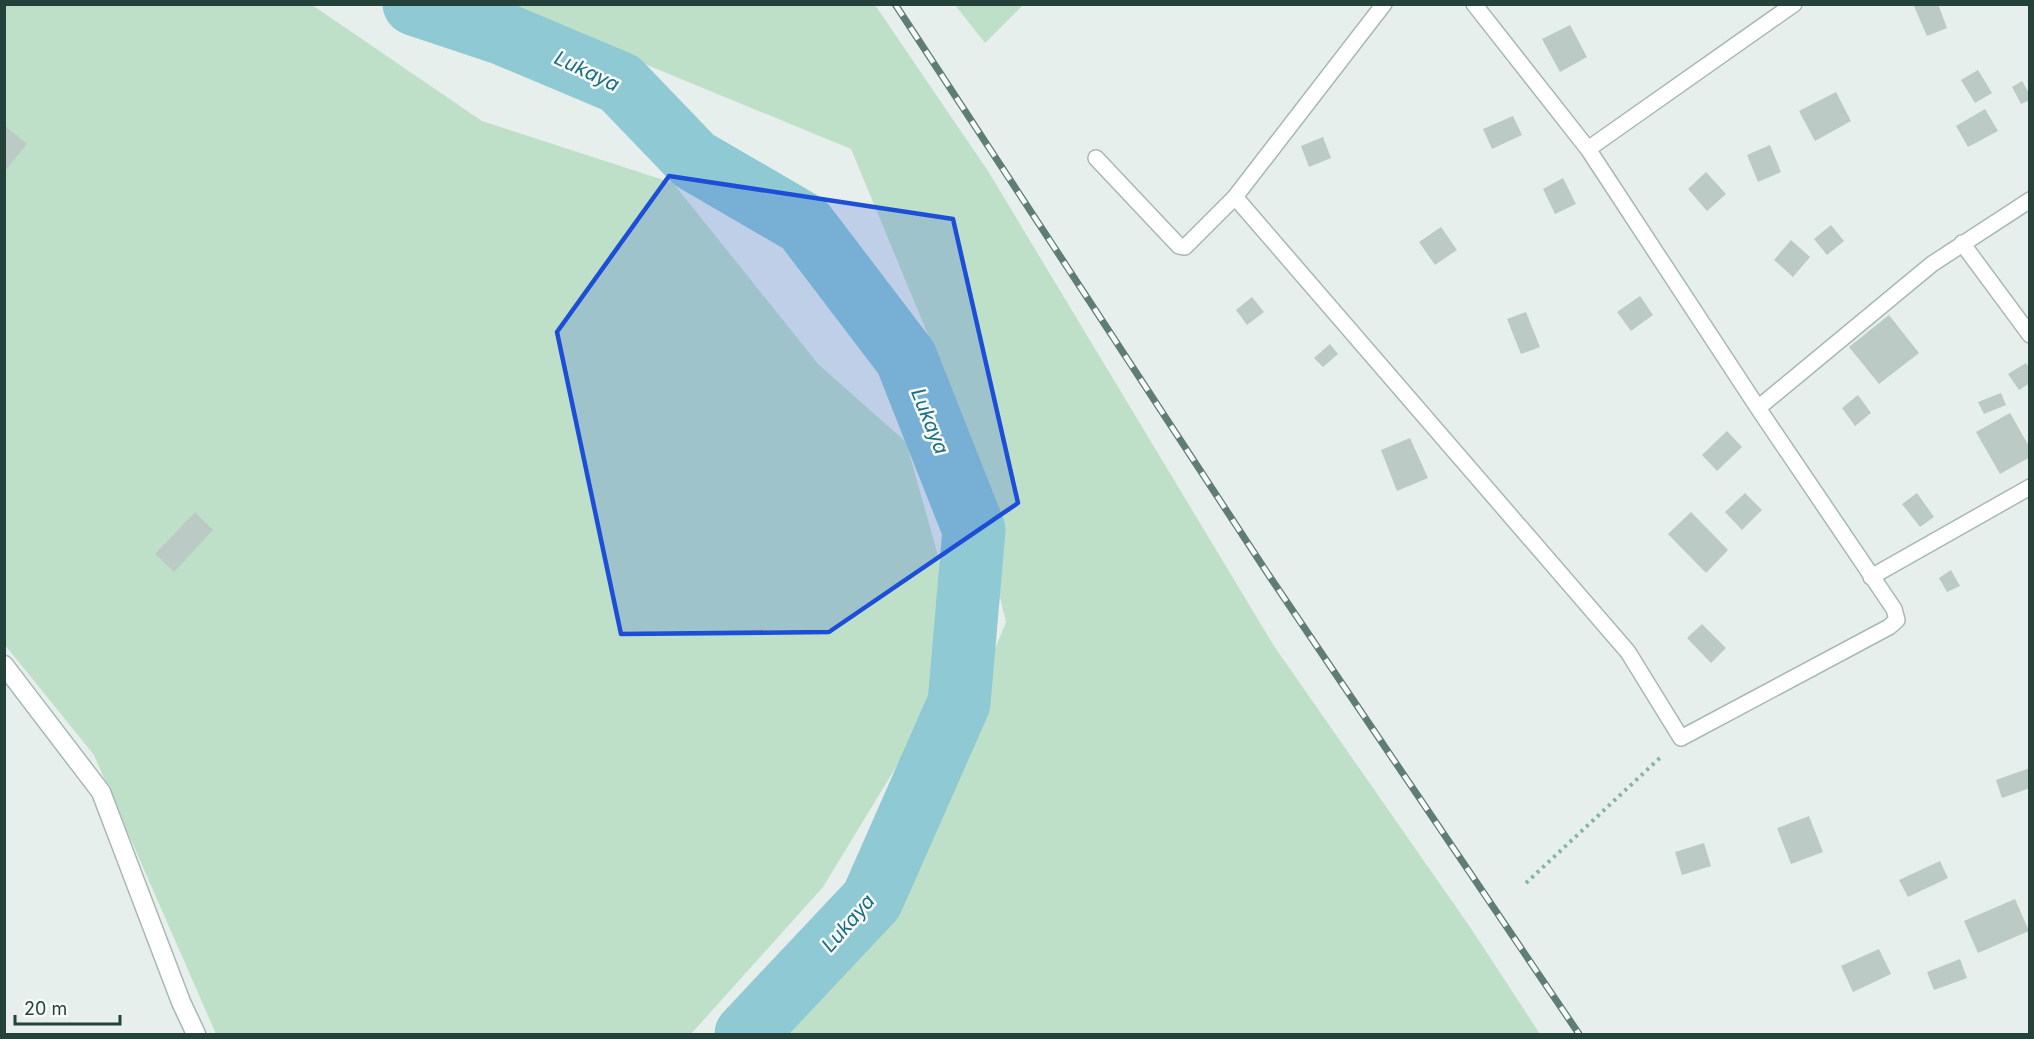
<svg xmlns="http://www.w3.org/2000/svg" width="2034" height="1039" viewBox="0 0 2034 1039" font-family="Inter,sans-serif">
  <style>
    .green { fill: #bfe0c8 }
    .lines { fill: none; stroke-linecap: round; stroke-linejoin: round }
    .river { stroke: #8ec9d4; stroke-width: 63 }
    .building { fill: #bbcac4 }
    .service-casing { stroke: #a8b8b2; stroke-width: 18 }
    .minor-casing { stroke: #a8b8b2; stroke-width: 21 }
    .path { stroke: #86b3a5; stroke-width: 4; stroke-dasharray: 3 4.5; stroke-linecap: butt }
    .service { stroke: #fff; stroke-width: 15 }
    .minor { stroke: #fff; stroke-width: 18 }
    .rail-casing { stroke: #5f7d75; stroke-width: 7 }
    .rail { stroke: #f7fbf9; stroke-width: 4.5; stroke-dasharray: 14; stroke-linecap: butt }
    .marked { fill: #1d4ed8; fill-opacity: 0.2; stroke: #1d4ed8; stroke-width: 4.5; stroke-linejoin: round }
    .labels { text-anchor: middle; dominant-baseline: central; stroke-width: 5; stroke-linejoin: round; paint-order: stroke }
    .water-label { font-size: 20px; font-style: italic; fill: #1c6f80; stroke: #f7fbf9 }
  </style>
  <rect width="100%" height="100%" fill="#e6efeb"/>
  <!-- green -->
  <path class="green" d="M 4,5 L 312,5 L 482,121 L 673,183 L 819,365 L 906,442 L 946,584 L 946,685 L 823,887 L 691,1034 L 216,1034 L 94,755 L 5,645 Z
    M 513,5 L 875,5 L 988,171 L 1274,646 L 1470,927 L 1540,1034 L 782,1034 L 883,920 L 1006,622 L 948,383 L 851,149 L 618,53 Z
    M 955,5 L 1023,5 L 985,43 Z"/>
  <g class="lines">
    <!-- river -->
    <path class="river" d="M 414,4 L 501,33 L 620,83 L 694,160 L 804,224 L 906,358 L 974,530 L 959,703 L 872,900 L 746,1034"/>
  </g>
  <!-- building -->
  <path class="building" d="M 1913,4 L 1938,4 L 1947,28 L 1927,36 Z
    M 1570,25 L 1587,57 L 1560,72 L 1542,39 Z
    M 1978,70 L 1992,93 L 1975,103 L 1961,80 Z
    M 2022,81 L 2030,95 L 2030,100 L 2021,104 L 2012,87 Z
    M 1836,92 L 1851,121 L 1815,141 L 1799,111 Z
    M 1985,109 L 1998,131 L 1968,147 L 1956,126 Z
    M 1513,116 L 1522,135 L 1492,149 L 1483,129 Z
    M 4,125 L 27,144 L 4,172 Z
    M 1323,137 L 1331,158 L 1309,167 L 1301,146 Z
    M 1770,145 L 1781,172 L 1758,182 L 1747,155 Z
    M 1706,172 L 1726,194 L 1707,211 L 1688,189 Z
    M 1563,178 L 1576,204 L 1555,214 L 1543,189 Z
    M 1831,225 L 1844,241 L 1827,255 L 1814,239 Z
    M 1441,227 L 1457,250 L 1435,265 L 1419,242 Z
    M 1791,240 L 1810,257 L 1793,277 L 1774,260 Z
    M 1640,296 L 1653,315 L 1631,331 L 1617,312 Z
    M 1252,297 L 1264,312 L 1247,325 L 1236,310 Z
    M 1526,312 L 1540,347 L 1521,354 L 1507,319 Z
    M 1889,315 L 1919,353 L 1879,384 L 1849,347 Z
    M 1330,344 L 1338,354 L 1323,367 L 1314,358 Z
    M 2026,363 L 2030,369 L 2030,383 L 2019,390 L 2008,374 Z
    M 2001,393 L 2006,405 L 1984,414 L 1978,402 Z
    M 1858,395 L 1871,413 L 1855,426 L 1842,408 Z
    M 2010,413 L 2030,448 L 2030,457 L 2000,474 L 1976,432 Z
    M 1727,431 L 1742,447 L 1717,471 L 1702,455 Z
    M 1410,438 L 1428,478 L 1397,491 L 1381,450 Z
    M 1745,493 L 1762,510 L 1742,530 L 1725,512 Z
    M 1917,493 L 1934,517 L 1920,527 L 1902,504 Z
    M 195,512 L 213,530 L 174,572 L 155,554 Z
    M 1691,512 L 1728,550 L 1706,573 L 1668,534 Z
    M 1951,570 L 1960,586 L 1947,592 L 1939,578 Z
    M 1702,624 L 1726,648 L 1711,663 L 1687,638 Z
    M 2030,768 L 2030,788 L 2002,798 L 1996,780 Z
    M 1809,816 L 1823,852 L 1791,864 L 1777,828 Z
    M 1704,843 L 1711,866 L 1682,875 L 1675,852 Z
    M 1940,861 L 1948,878 L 1908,897 L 1899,880 Z
    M 2015,899 L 2029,931 L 1978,953 L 1964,921 Z
    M 1879,949 L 1891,974 L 1853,992 L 1841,966 Z
    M 1960,959 L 1967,978 L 1934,990 L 1927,972 Z"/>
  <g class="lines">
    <defs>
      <path id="service" d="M 1588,149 L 1794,4
        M 1096,158 L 1179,246 L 1185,247 L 1235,197 L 1384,4
        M 1235,197 L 1628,652 L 1681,738 L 1889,627 L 1897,620 L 1894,609 L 1758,408 L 1588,149 L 1474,4
        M 1962,243 L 2030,335
        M 1758,408 L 1932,264 L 2030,200
        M 1871,577 L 2030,487"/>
      <path id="minor" d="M 4,665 L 101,792 L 181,1002 L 196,1034"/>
    </defs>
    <!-- service casing -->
    <use href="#service" class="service-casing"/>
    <!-- minor casing -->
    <use href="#minor" class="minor-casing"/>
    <!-- path -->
    <path class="path" d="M 1526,883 L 1663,755"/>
    <!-- service -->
    <use href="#service" class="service"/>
    <!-- minor -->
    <use href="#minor" class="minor"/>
    <defs>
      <path id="rail" d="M 895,4 L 1270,577 L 1579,1034"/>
    </defs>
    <!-- rail casing -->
    <use href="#rail" class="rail-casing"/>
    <!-- rail -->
    <use href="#rail" class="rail"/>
  </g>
  <!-- marked area -->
  <path class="marked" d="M 669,176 L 953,219 L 1018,503 L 829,632 L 621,634 L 557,332 Z"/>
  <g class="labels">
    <!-- water labels -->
    <g class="water-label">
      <text transform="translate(587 71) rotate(25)">Lukaya</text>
      <text transform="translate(930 421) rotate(68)">Lukaya</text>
      <text transform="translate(848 923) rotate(-49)">Lukaya</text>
    </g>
  </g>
  <!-- border -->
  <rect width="2034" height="1039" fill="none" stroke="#24423a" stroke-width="12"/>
  <!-- scale -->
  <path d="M15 1015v9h105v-9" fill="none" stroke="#24423a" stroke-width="3"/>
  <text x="24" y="1015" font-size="18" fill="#24423a" stroke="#f7fbf9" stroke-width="4.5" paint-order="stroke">20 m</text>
</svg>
